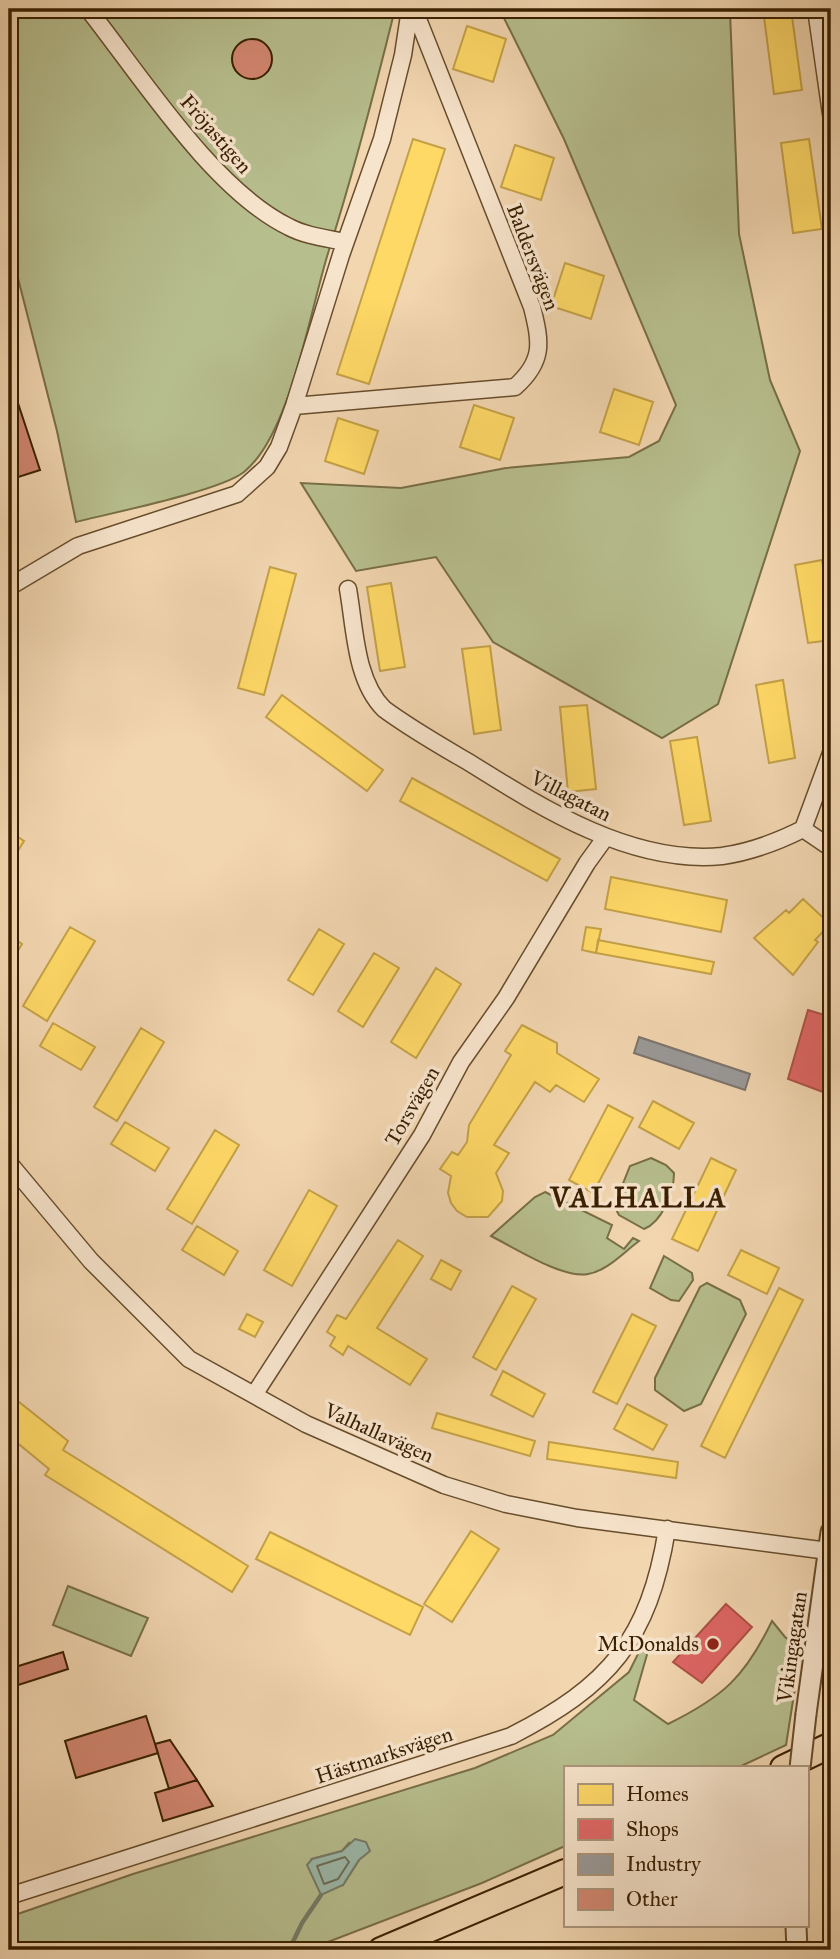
<svg xmlns="http://www.w3.org/2000/svg" width="840" height="1959" viewBox="0 0 840 1959" font-family="'IM FELL Great Primer',serif">
  <style>
    .green { fill: #b7be8e; stroke: #786e47; stroke-width: 2; fill-rule: evenodd }
    .water { fill: #9bb9ab; stroke: #747b67; stroke-width: 2 }
    .homes { fill: #ffd966; stroke: #c4a147; stroke-width: 2 }
    .shops { fill: #e06666; stroke: #ae5147; stroke-width: 2 }
    .industry { fill: #999; stroke: #7c746b; stroke-width: 2 }
    .lines { fill: none; stroke-linecap: round; stroke-linejoin: round }
    .shore { stroke: #6a6c56; stroke-width: 2 }
    .stream { stroke: #747b67; stroke-width: 4.5 }
    .building { fill: #d38771; stroke: #391f00; stroke-width: 2 }
    .minor-casing { stroke: #674d2c; stroke-width: 19 }
    .tertiary-casing { stroke: #674d2c; stroke-width: 23 }
    .trunk-casing { stroke: #391f00; stroke-width: 28 }
    .minor { stroke: #f7e4cc; stroke-width: 16 }
    .tertiary { stroke: #f7e4cc; stroke-width: 19 }
    .trunk { stroke: #f2d6b0; stroke-width: 24 }
    .tertiary-bridge-casing { stroke: #674d2c; stroke-width: 23; stroke-linecap: butt }
    .tertiary-bridge { stroke: #f7e4cc; stroke-width: 19 }
    .poi-dot { fill: #8f2418; stroke: #f7e4cc; stroke-width: 2.5 }
    .labels { text-anchor: middle; dominant-baseline: central; stroke-width: 7; stroke-linejoin: round; paint-order: stroke }
    .street-label { font-size: 21px; fill: #391f00; stroke: #f7e4cc }
    .poi-label { font-size: 21px; fill: #391f00; stroke: #f7e4cc; text-anchor: end }
    .district-label { font-size: 28px; font-weight: bold; letter-spacing: 2px; fill: #391f00; stroke: #f7e4cc }
  </style>
  <rect width="100%" height="100%" fill="#f2d6b0"/>
  <filter id="stains"><feTurbulence type="fractalNoise" baseFrequency=".00286" numOctaves="4"/><feColorMatrix values="0 0 0 0 .2 0 0 0 0 .09 0 0 0 0 .02 0 0 0 .5 -.17"/></filter>
  <radialGradient id="worn" r=".72"><stop offset=".6" stop-color="#630" stop-opacity="0"/><stop offset="1" stop-color="#630" stop-opacity=".3"/></radialGradient>
  <!-- green -->
  <path class="green" d="M 9,9 L 395,9 C 375,90 354,171 329,250 C 310,309 291,434 244,472 C 220,491 111,513 76,522 L 57,431 L 9,243 Z
    M 493,9 L 690,9 L 691,14 L 730,12 L 739,234 L 770,380 L 800,451 L 718,704 L 662,738 L 493,642 L 436,557 L 356,571 L 301,483 L 401,488 L 506,468 L 629,457 L 659,441 L 676,405 L 564,139 L 501,12 Z
    M 651,1158 L 666,1165 L 674,1173 C 674,1192 662,1222 644,1229 L 619,1215 L 614,1206 L 630,1166 Z
    M 545,1192 L 612,1225 L 607,1238 L 624,1249 L 633,1238 L 639,1241 C 624,1252 607,1271 588,1274 C 563,1279 515,1248 491,1236 L 535,1197 Z
    M 664,1256 L 692,1273 L 693,1280 L 679,1301 L 671,1300 L 650,1288 Z
    M 707,1283 L 740,1300 L 746,1314 L 701,1404 L 684,1411 L 655,1390 L 655,1378 L 700,1287 Z
    M 68,1586 L 148,1618 L 131,1656 L 53,1625 Z
    M 772,1621 L 785,1637 L 801,1650 L 786,1745 L 737,1768 L 565,1768 L 565,1846 L 482,1883 L 307,1950 L 9,1950 L 9,1917 L 133,1874 L 475,1768 L 553,1735 L 629,1672 L 640,1650 L 648,1651 L 634,1700 L 668,1724 C 723,1697 745,1677 772,1621 ZM 349,1843 L 359,1860 L 343,1885 L 312,1859 L 342,1851 Z"/>
  <!-- water -->
  <path class="water" d="M 355,1839 L 366,1842 L 370,1851 L 359,1860 L 343,1885 L 321,1895 L 307,1865 L 312,1859 L 342,1851 Z"/>
  <!-- homes -->
  <path class="homes" d="M 763,9 L 791,9 L 802,90 L 774,94 Z
    M 467,26 L 506,39 L 493,82 L 453,69 Z
    M 413,139 L 445,149 L 369,384 L 337,374 Z
    M 809,139 L 822,229 L 793,233 L 781,143 Z
    M 515,145 L 554,158 L 541,200 L 501,187 Z
    M 565,263 L 604,276 L 591,319 L 551,306 Z
    M 614,389 L 653,402 L 639,445 L 600,432 Z
    M 474,405 L 514,418 L 500,460 L 460,447 Z
    M 338,418 L 378,431 L 364,474 L 325,461 Z
    M 822,560 L 831,618 L 831,640 L 808,643 L 795,565 Z
    M 270,567 L 296,574 L 264,695 L 238,688 Z
    M 391,583 L 405,667 L 380,671 L 367,587 Z
    M 490,646 L 501,730 L 474,734 L 462,649 Z
    M 783,680 L 795,758 L 769,763 L 756,685 Z
    M 282,695 L 383,770 L 367,791 L 266,717 Z
    M 587,705 L 596,789 L 568,792 L 560,707 Z
    M 697,737 L 711,821 L 684,825 L 670,741 Z
    M 412,778 L 560,859 L 547,881 L 400,801 Z
    M 9,831 L 24,841 L 9,865 Z
    M 611,877 L 727,900 L 721,932 L 605,909 Z
    M 803,899 L 830,924 L 815,940 L 818,942 L 793,975 L 754,938 L 786,910 L 789,913 Z
    M 70,927 L 95,941 L 47,1021 L 23,1006 Z
    M 586,927 L 601,929 L 596,953 L 582,950 Z
    M 319,929 L 344,944 L 313,995 L 288,980 Z
    M 9,935 L 22,944 L 9,965 Z
    M 598,940 L 714,962 L 711,974 L 596,953 Z
    M 374,953 L 399,968 L 363,1027 L 338,1011 Z
    M 436,968 L 461,984 L 416,1058 L 391,1042 Z
    M 53,1023 L 95,1047 L 81,1070 L 40,1046 Z
    M 522,1025 L 557,1043 L 557,1053 L 599,1079 L 584,1102 L 556,1085 L 550,1092 L 535,1082 L 494,1145 L 509,1153 L 496,1173 L 503,1191 L 502,1201 L 488,1217 L 467,1217 L 457,1211 L 451,1203 L 448,1193 L 451,1176 L 440,1169 L 452,1152 L 458,1155 L 467,1142 L 469,1125 L 511,1055 L 505,1051 Z
    M 141,1028 L 164,1042 L 117,1121 L 94,1107 Z
    M 653,1101 L 694,1123 L 679,1149 L 639,1127 Z
    M 608,1105 L 633,1118 L 593,1193 L 569,1180 Z
    M 125,1122 L 169,1148 L 155,1171 L 111,1144 Z
    M 215,1130 L 239,1145 L 192,1224 L 167,1209 Z
    M 711,1158 L 736,1170 L 698,1251 L 672,1239 Z
    M 309,1190 L 337,1206 L 292,1286 L 264,1270 Z
    M 197,1226 L 238,1251 L 224,1275 L 182,1250 Z
    M 398,1240 L 423,1256 L 377,1328 L 427,1359 L 410,1385 L 348,1346 L 343,1355 L 330,1346 L 335,1337 L 327,1332 L 337,1315 L 346,1319 Z
    M 741,1250 L 779,1268 L 767,1294 L 728,1275 Z
    M 441,1260 L 461,1271 L 451,1290 L 431,1279 Z
    M 512,1286 L 536,1299 L 496,1370 L 473,1357 Z
    M 779,1288 L 803,1300 L 725,1458 L 701,1446 Z
    M 247,1314 L 263,1322 L 255,1337 L 239,1329 Z
    M 632,1314 L 656,1326 L 617,1404 L 593,1392 Z
    M 503,1371 L 545,1394 L 533,1417 L 491,1395 Z
    M 9,1394 L 68,1441 L 63,1450 L 248,1566 L 232,1592 L 45,1475 L 49,1469 L 9,1436 Z
    M 627,1404 L 667,1425 L 653,1450 L 614,1429 Z
    M 437,1413 L 535,1441 L 530,1456 L 432,1428 Z
    M 549,1442 L 678,1462 L 676,1478 L 547,1459 Z
    M 471,1531 L 499,1549 L 452,1622 L 424,1604 Z
    M 270,1532 L 423,1607 L 410,1635 L 256,1559 Z"/>
  <!-- shops -->
  <path class="shops" d="M 808,1010 L 831,1017 L 831,1095 L 788,1079 Z
    M 726,1604 L 752,1627 L 702,1683 L 673,1662 Z"/>
  <!-- industry -->
  <path class="industry" d="M 639,1037 L 750,1074 L 745,1090 L 634,1053 Z"/>
  <g class="lines">
    <!-- shore -->
    <path class="shore" d="M 345,1857 L 349,1862 L 338,1879 L 324,1884 L 317,1866 Z"/>
    <!-- stream -->
    <path class="stream" d="M 289,1950 L 302,1923 L 321,1895"/>
  </g>
  <!-- building -->
  <path class="building" d="M232 59a20 20 0 1 1 40 0a20 20 0 1 1-40 0Z
    M 13,388 L 40,470 L 9,480 L 9,390 Z
    M 63,1652 L 68,1669 L 12,1687 L 9,1669 Z
    M 146,1716 L 158,1753 L 76,1778 L 65,1741 Z
    M 170,1740 L 197,1780 L 169,1789 L 155,1744 Z
    M 197,1780 L 213,1806 L 163,1821 L 155,1793 Z"/>
  <g class="lines">
    <defs>
      <path id="minor" d="M 88,9 C 141,76 213,190 289,227 C 306,236 326,238 345,242
        M 816,9 L 831,114
        M 294,406 L 515,387 C 544,361 541,343 532,307 L 414,9
        M 9,587 L 78,546 L 237,494 L 267,467 L 279,447 L 294,406 L 341,255 L 382,139 L 403,55 L 410,9
        M 348,589 C 355,628 355,680 384,709 C 411,729 441,746 470,763 C 542,808 632,865 722,856 C 751,852 777,842 803,829 L 831,753
        M 803,829 L 831,848
        M 9,1163 L 91,1261 L 189,1359 L 306,1424 L 444,1485 L 506,1504 L 577,1518 L 828,1551
        M 254,1395 L 422,1135 L 461,1062 L 506,998 L 587,863 L 605,838
        M 9,1896 L 511,1736 C 609,1686 649,1640 667,1529"/>
      <path id="tertiary" d="M 806,1714 L 831,1532
        M 796,1926 L 797,1950"/>
      <path id="trunk" d="M 783,1768 L 831,1745
        M 381,1950 L 565,1872"/>
    </defs>
    <!-- minor casing -->
    <use href="#minor" class="minor-casing"/>
    <!-- tertiary casing -->
    <use href="#tertiary" class="tertiary-casing"/>
    <!-- trunk casing -->
    <use href="#trunk" class="trunk-casing"/>
    <!-- minor -->
    <use href="#minor" class="minor"/>
    <!-- tertiary -->
    <use href="#tertiary" class="tertiary"/>
    <!-- trunk -->
    <use href="#trunk" class="trunk"/>
    <defs>
      <path id="tertiary-bridge" d="M 800,1768 L 806,1714"/>
    </defs>
    <!-- tertiary-bridge casing -->
    <use href="#tertiary-bridge" class="tertiary-bridge-casing"/>
    <!-- tertiary-bridge -->
    <use href="#tertiary-bridge" class="tertiary-bridge"/>
  </g>
  <!-- markers -->
  <circle class="poi-dot" cx="713" cy="1644" r="7"/>
  <g class="labels">
    <!-- street labels -->
    <g class="street-label">
      <text transform="translate(216 134) rotate(49)">Fröjastigen</text>
      <text transform="translate(533 257) rotate(69)">Baldersvägen</text>
      <text transform="translate(571 796) rotate(27)">Villagatan</text>
      <text transform="translate(412 1106) rotate(-60)">Torsvägen</text>
      <text transform="translate(379 1433) rotate(24)">Valhallavägen</text>
      <text transform="translate(792 1647) rotate(-82)">Vikingagatan</text>
      <text transform="translate(384 1755) rotate(-18)">Hästmarksvägen</text>
    </g>
    <!-- poi labels -->
    <g class="poi-label">
      <text x="699" y="1644">McDonalds</text>
    </g>
    <!-- district labels -->
    <g class="district-label">
      <text x="639" y="1197">VALHALLA</text>
    </g>
  </g>
  <!-- margin -->
  <rect width="840" height="1959" fill="none" stroke="#f2d6b0" stroke-width="35"/>
  <rect x="10" y="10" width="819" height="1938" fill="none" stroke="#391f00" stroke-width="3.5"/>
  <rect x="18" y="18" width="805" height="1924" fill="none" stroke="#391f00" stroke-width="2"/>
  <!-- legend -->
  <rect x="564" y="1766" width="245" height="161" fill="#f7e4cc" stroke="#ab957a" stroke-width="2"/>
  <rect x="578" y="1784" width="35" height="21" fill="#ffd966" stroke="#ab957a" stroke-width="2"/>
  <text x="626" y="1801" font-size="21" fill="#391f00">Homes</text>
  <rect x="578" y="1819" width="35" height="21" fill="#e06666" stroke="#ab957a" stroke-width="2"/>
  <text x="626" y="1836" font-size="21" fill="#391f00">Shops</text>
  <rect x="578" y="1854" width="35" height="21" fill="#999999" stroke="#ab957a" stroke-width="2"/>
  <text x="626" y="1871" font-size="21" fill="#391f00">Industry</text>
  <rect x="578" y="1889" width="35" height="21" fill="#d38771" stroke="#ab957a" stroke-width="2"/>
  <text x="626" y="1906" font-size="21" fill="#391f00">Other</text>
  <rect width="100%" height="100%" filter="url(#stains)"/>
  <rect width="100%" height="100%" fill="url(#worn)"/>
</svg>
